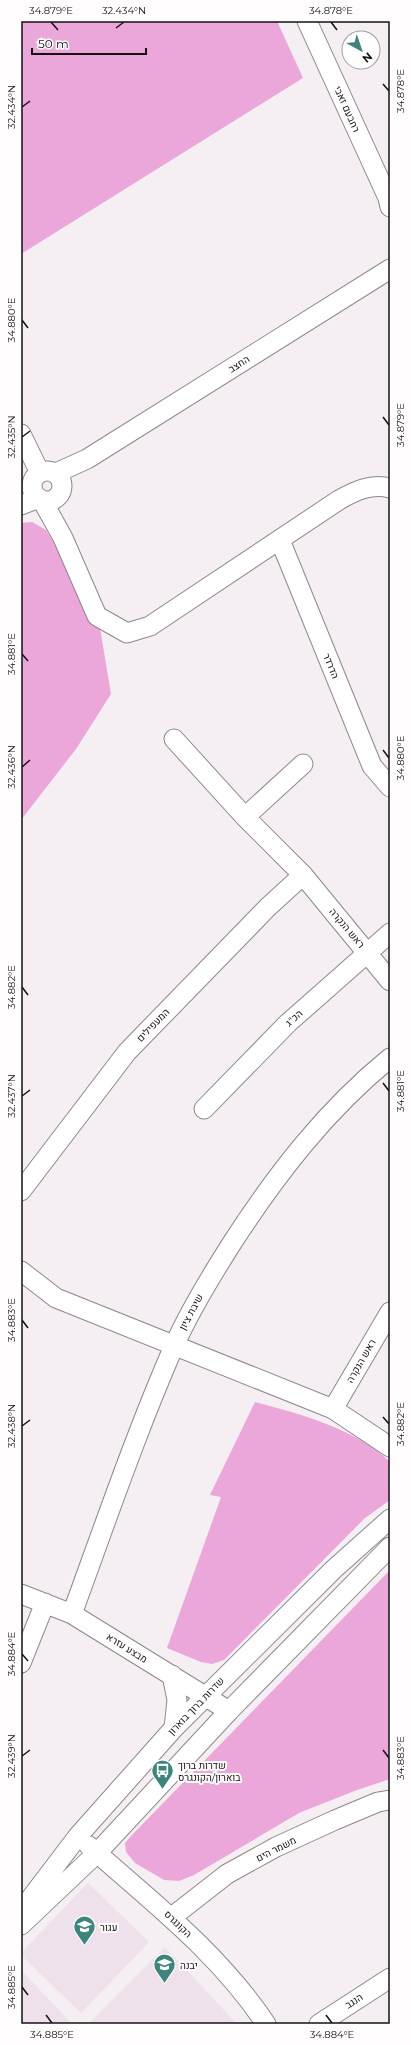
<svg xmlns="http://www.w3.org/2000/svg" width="411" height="2045" viewBox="0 0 411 2045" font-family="Montserrat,Heebo,sans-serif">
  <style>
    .built { fill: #eee1eb }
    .green { fill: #eba7da }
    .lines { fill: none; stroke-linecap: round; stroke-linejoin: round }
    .minor-casing { stroke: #8d878b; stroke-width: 21 }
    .minor { stroke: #fff; stroke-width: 19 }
    .ticks { fill: none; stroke: #141213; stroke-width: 1.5 }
    .labels { text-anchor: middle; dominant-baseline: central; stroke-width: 4; stroke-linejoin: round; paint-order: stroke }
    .street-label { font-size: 10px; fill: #141213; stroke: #fffdfe }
    .poi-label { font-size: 10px; fill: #141213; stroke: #fffdfe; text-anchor: start }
    .neatline { fill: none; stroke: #141213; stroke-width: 1.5 }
    .ticks-label { font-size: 10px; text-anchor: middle; fill: #141213 }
  </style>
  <rect width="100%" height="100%" fill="#f5eef3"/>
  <!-- built -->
  <path class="built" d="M 88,1883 L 149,1942 L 81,2013 L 21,1955 L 21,1953 Z
    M 165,1947 L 237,2024 L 88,2024 Z
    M 21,1970 L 72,2024 L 21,2024 Z"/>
  <!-- green -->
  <path class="green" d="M 21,21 L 277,21 L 303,78 L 21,254 Z
    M 32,522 L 46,530 L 98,616 L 111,694 L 76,749 L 21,820 L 21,523 Z
    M 255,1402 C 300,1414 357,1429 390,1462 L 390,1500 L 365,1518 L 224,1660 L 212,1664 L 201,1662 L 167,1648 L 221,1497 L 210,1495 Z
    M 390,1570 L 390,1779 L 357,1790 L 299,1813 L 194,1875 L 179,1881 L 164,1880 L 135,1863 L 126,1852 L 125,1843 L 132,1835 Z"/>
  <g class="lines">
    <defs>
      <path id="minor" d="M 307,21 L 388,198 L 390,207
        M 21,434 L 40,473
        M32 486a15 15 0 1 1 30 0a15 15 0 1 1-30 0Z
        M 56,473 L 87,459 L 390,269
        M 42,500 L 63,538 L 97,616 L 127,633 L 150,626 L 339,500 C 355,491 371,483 390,488
        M 21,505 L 39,498
        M 280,540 L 372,766 L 390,787
        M 174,739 L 245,817 L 303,875 L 390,981
        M 245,817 L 303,764
        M 204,1109 L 288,1023 L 390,933
        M 21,1191 L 127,1052 L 268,907 L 303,875
        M 21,1271 L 56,1298 L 333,1409 L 390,1447
        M 333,1409 L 390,1312
        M 21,1594 L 72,1614 L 229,1711
        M 72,1614 C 105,1524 136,1433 174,1346 C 190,1310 211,1276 232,1243 C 276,1175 326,1110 390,1058
        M 21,1663 L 45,1603
        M 172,1675 L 177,1700 L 174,1728
        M 89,1846 C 152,1902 218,1952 266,2024
        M 21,1911 L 78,1836 L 174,1728 L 334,1569 L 390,1519
        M 172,1917 L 227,1874 L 276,1847 L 335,1820 L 378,1802 L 390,1800
        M 21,1925 L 97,1853 L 229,1711 L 390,1547
        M 319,2024 L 390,1978"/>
    </defs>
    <!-- minor casing -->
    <use href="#minor" class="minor-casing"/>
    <!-- minor -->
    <use href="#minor" class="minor"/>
  </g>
  <!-- ticks -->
  <path class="ticks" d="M 51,22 L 58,30M 331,22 L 337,30M 116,28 L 124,22M 383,84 L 389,91M 22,107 L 30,101M 22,320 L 28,328M 383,417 L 389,425M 22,437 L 30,431M 22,654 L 28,661M 383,750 L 389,758M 22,767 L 30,760M 22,987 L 28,995M 383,1083 L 389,1091M 22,1096 L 30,1090M 22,1320 L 28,1328M 383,1417 L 389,1424M 22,1426 L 30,1420M 22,1654 L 28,1661M 383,1750 L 389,1758M 22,1756 L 30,1750M 22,1987 L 28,1995M 46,2015 L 52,2023M 326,2015 L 332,2023"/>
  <!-- icons -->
  <defs>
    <symbol id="bus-pin" viewBox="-11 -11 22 30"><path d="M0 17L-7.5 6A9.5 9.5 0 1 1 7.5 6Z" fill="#3d847c" stroke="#fffdfe"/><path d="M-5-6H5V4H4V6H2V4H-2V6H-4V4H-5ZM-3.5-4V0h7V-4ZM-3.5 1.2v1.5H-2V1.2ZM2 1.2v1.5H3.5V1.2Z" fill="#fff"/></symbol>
    <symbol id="school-pin" viewBox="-11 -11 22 30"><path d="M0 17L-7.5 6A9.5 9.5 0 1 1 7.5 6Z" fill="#3d847c" stroke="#fffdfe"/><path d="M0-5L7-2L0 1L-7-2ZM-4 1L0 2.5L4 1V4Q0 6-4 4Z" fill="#fff"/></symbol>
  </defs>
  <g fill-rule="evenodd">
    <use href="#bus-pin" x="150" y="1758" width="25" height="34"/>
    <use href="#school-pin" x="72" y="1914" width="25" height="34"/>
    <use href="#school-pin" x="152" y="1952" width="25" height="34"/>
  </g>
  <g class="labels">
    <!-- street labels -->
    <g class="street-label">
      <text transform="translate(347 109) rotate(66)">רחבעם זאבי</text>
      <text transform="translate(239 364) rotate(-32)">החצב</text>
      <text transform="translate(331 666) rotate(68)">הדרדר</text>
      <text transform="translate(347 928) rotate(50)">ראש הנקרה</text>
      <text transform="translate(294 1018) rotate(-42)">הכ"ג</text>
      <text transform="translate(153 1025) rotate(-46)">המעפילים</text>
      <text transform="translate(191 1312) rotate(-62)">שיבת ציון</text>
      <text transform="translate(361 1361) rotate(-60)">ראש הנקרה</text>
      <text transform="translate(127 1648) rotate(32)">מבצע עזרא</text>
      <text transform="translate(196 1706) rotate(-46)">שדרות ברוך בוארון</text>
      <text transform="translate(276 1849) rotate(-27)">משמר הים</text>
      <text transform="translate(178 1924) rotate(44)">הקונגרס</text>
      <text transform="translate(354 2001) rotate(-33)">הנגב</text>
    </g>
    <!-- poi labels -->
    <g class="poi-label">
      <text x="178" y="1765">שדרות ברוך<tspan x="178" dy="12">בוארון/הקונגרס</tspan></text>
      <text x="100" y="1927">עגור</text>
      <text x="180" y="1965">יבנה</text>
    </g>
  </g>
  <!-- border -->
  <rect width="411" height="2045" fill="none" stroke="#fffdfe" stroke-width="44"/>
  <!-- north arrow -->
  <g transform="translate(361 50) rotate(140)"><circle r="19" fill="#fffdfe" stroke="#a19fa0"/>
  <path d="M0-3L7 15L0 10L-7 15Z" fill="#3d847c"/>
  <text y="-6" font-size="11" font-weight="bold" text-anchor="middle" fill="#141213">N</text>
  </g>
  <!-- scale -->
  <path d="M32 48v6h114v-6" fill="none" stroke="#141213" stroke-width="2"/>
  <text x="38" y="48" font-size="12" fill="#141213" stroke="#fffdfe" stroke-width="3" paint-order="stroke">50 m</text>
  <rect x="22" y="22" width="367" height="2001" class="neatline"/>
  <g class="ticks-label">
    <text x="51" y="14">34.879°E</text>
    <text x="124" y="14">32.434°N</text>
    <text x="331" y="14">34.878°E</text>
    <text transform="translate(400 91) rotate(-90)" y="4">34.878°E</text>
    <text transform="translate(11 107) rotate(-90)" y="4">32.434°N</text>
    <text transform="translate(11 320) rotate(-90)" y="4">34.880°E</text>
    <text transform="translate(400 425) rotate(-90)" y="4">34.879°E</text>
    <text transform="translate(11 437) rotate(-90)" y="4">32.435°N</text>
    <text transform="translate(11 654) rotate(-90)" y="4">34.881°E</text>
    <text transform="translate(400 758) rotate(-90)" y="4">34.880°E</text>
    <text transform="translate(11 767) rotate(-90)" y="4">32.436°N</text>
    <text transform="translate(11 987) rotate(-90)" y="4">34.882°E</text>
    <text transform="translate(400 1091) rotate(-90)" y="4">34.881°E</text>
    <text transform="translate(11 1096) rotate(-90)" y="4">32.437°N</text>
    <text transform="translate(11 1320) rotate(-90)" y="4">34.883°E</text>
    <text transform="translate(400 1424) rotate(-90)" y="4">34.882°E</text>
    <text transform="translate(11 1426) rotate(-90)" y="4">32.438°N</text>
    <text transform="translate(11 1654) rotate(-90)" y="4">34.884°E</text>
    <text transform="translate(11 1756) rotate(-90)" y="4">32.439°N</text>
    <text transform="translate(400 1758) rotate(-90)" y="4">34.883°E</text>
    <text transform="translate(11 1987) rotate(-90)" y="4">34.885°E</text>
    <text x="52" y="2038">34.885°E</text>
    <text x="332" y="2038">34.884°E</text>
  </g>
</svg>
